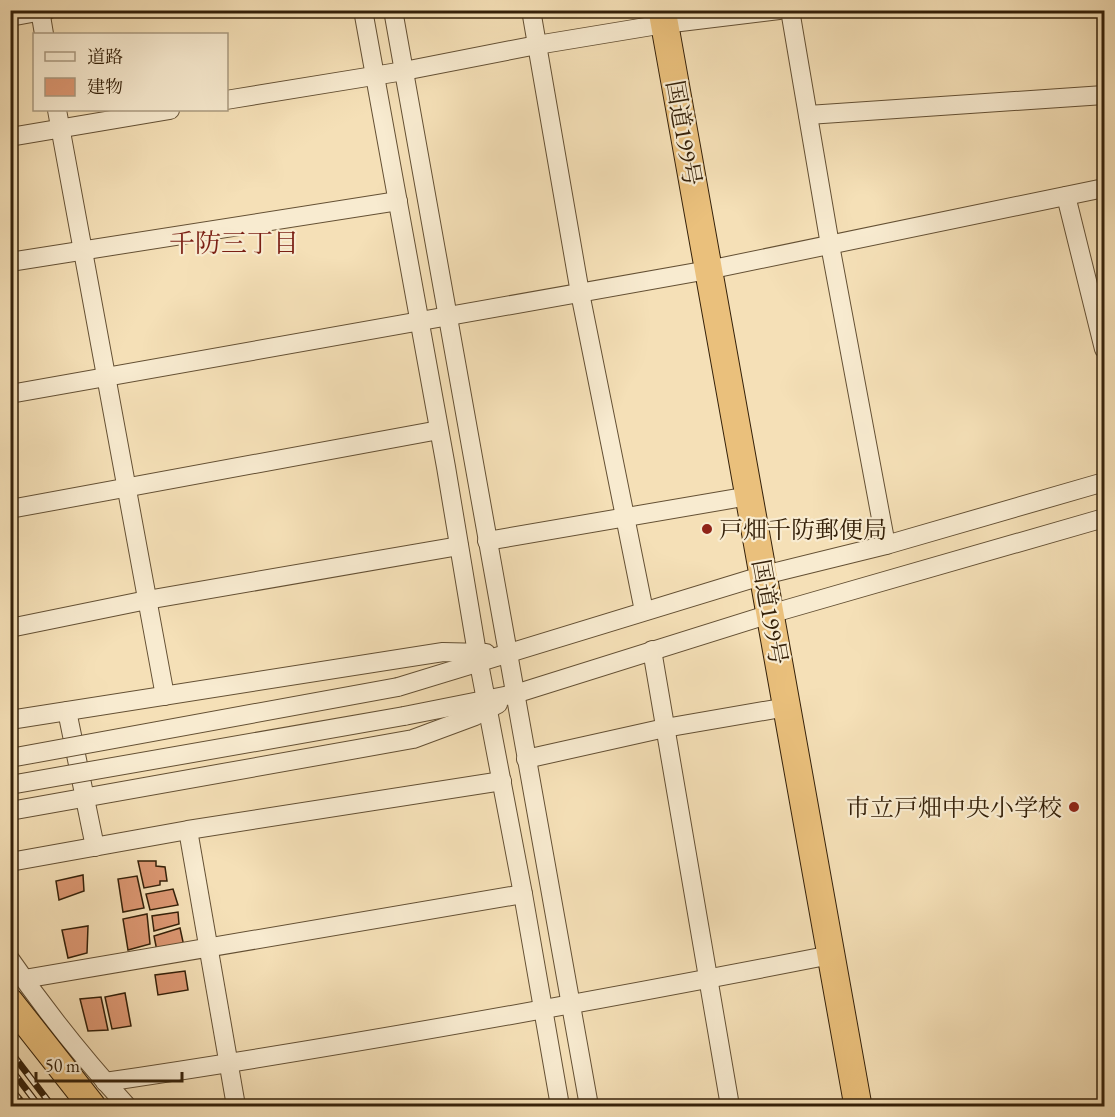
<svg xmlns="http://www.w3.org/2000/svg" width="1115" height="1117" font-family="'EB Garamond','Noto Serif JP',serif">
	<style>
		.building { fill: #dc9772; stroke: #342009; stroke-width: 1.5 }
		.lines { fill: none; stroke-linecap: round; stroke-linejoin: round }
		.minor-casing { stroke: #645034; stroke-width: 20 }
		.highway-casing { stroke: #342009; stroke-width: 29 }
		.minor { stroke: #f8ebd0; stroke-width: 18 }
		.highway { stroke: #eac07c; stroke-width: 27 }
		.rail-casing { stroke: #342009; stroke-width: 7 }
		.rail { stroke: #f8ebd0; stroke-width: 4.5; stroke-dasharray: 14; stroke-linecap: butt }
		.minor-bridge-casing { stroke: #645034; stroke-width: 20; stroke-linecap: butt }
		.minor-bridge { stroke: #f8ebd0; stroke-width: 18 }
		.poi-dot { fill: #8f2418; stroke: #f8ebd0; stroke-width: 2 }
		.labels { text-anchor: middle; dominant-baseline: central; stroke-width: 4.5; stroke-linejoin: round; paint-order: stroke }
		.street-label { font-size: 24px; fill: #342009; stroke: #f8ebd0 }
		.poi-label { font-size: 24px; fill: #342009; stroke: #f8ebd0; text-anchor: start }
		.neighbourhood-label { font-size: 26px; fill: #7a1f14; stroke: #f8ebd0 }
	</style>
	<rect width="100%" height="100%" fill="#f5e0b7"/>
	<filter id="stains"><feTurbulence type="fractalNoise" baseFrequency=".00333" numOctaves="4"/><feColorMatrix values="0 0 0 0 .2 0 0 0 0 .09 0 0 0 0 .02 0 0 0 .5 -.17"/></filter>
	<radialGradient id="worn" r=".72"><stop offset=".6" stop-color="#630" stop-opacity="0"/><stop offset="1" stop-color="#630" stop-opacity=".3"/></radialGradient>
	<!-- building -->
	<g class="building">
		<path d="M138,861H156V866L165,867L167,881H160V885L144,888Z"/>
		<path d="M83,875L84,891L59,900L56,881Z"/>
		<path d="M137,876L144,908L123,912L118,879Z"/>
		<path d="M173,889L178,905L150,910L146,894Z"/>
		<path d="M178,912L179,924L154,931L152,916Z"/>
		<path d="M147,914L150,944L128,950L123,919Z"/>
		<path d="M88,926L87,953L68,958L62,930Z"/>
		<path d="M180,928L185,951H157L154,936Z"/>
		<path d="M185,971L188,990L158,995L155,975Z"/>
		<path d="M125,993L131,1026L112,1029L105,997Z"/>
		<path d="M101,997L108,1030L88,1031L80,999Z"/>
	</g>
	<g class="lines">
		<!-- minor casing -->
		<g class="minor-casing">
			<g id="minor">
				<path d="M40,10L44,34"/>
				<path d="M363,10L446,467L477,653L523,894L560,1106"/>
				<path d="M393,10L589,1106"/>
				<path d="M531,10L580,293L644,611"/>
				<path d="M790,10L830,245L886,545"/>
				<path d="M10,17L48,10"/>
				<path d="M226,100L404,71L537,45L664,24L779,10"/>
				<path d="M57,110L165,696"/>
				<path d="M808,115L1104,95"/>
				<path d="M10,137L170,110"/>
				<path d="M1066,196L1104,349"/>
				<path d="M10,262L398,201"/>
				<path d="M10,394L708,270L1104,188"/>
				<path d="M10,509L439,430"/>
				<path d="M487,541L749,496"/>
				<path d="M10,628L147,600L459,546"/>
				<path d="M652,650L730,1106"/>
				<path d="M398,687L764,575L886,545L1104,482"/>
				<path d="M67,711L95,847"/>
				<path d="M404,716L515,694L770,614L1104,518"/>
				<path d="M10,720L443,652L486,653"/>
				<path d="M526,759L665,728L787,707"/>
				<path d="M10,811L413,739L475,716L498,704"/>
				<path d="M188,830L236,1106"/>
				<path d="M10,862L188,830L502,781"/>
				<path d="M10,959C45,1010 85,1060 127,1106"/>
				<path d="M24,979L523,894"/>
				<path d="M105,1082C348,1046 590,1002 831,955"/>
			</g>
		</g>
		<!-- highway casing -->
		<g class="highway-casing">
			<g id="highway">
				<path d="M662,10L858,1106"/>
				<path d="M10,1002L92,1106"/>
			</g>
		</g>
		<!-- minor -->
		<use href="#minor" class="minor"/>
		<!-- highway -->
		<use href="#highway" class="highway"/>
		<!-- rail casing -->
		<g class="rail-casing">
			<g id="rail">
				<path d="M10,1051L52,1106"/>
				<path d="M10,1068L39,1106"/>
				<path d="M10,1088L25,1106"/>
			</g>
		</g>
		<!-- rail -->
		<use href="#rail" class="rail"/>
		<!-- minor-bridge casing -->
		<g class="minor-bridge-casing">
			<g id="minor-bridge">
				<path d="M10,758L398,687"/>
				<path d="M10,785L404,716"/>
			</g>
		</g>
		<!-- minor-bridge -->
		<use href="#minor-bridge" class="minor-bridge"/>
	</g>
	<!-- markers -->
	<g class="poi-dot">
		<circle cx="707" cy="529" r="6"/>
		<circle cx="1074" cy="807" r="6"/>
	</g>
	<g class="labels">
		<!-- street labels -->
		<g class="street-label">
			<text transform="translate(684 133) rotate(80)">国道199号</text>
			<text transform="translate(770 612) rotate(80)">国道199号</text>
		</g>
		<!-- poi labels -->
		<g class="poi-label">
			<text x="719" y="529">戸畑千防郵便局</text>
			<text x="1062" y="807" text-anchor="end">市立戸畑中央小学校</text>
		</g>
		<!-- neighbourhood labels -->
		<g class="neighbourhood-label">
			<text x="234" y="243">千防三丁目</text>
		</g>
	</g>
	<!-- margin -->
	<rect width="1115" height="1117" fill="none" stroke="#f5e0b7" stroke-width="36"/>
	<rect x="12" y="12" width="1091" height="1093" fill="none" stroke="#342009" stroke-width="3"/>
	<rect x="18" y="18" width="1079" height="1081" fill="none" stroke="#342009" stroke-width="1.5"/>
	<!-- legend -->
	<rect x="33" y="33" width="195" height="78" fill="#f8ebd0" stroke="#aa9a80" stroke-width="1.5"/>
	<rect x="45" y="52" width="30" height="9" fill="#f8ebd0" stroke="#aa9a80" stroke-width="1.5"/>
	<text x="87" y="63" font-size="18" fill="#342009">道路</text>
	<rect x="45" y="78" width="30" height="18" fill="#dc9772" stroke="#aa9a80" stroke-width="1.5"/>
	<text x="87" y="93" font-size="18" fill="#342009">建物</text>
	<!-- scale -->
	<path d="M36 1072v9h146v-9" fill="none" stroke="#342009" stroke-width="3"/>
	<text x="45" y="1072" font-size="18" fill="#342009" stroke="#f8ebd0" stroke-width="4.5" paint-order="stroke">50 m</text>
	<rect width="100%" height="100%" filter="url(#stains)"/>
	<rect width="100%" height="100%" fill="url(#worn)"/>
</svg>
